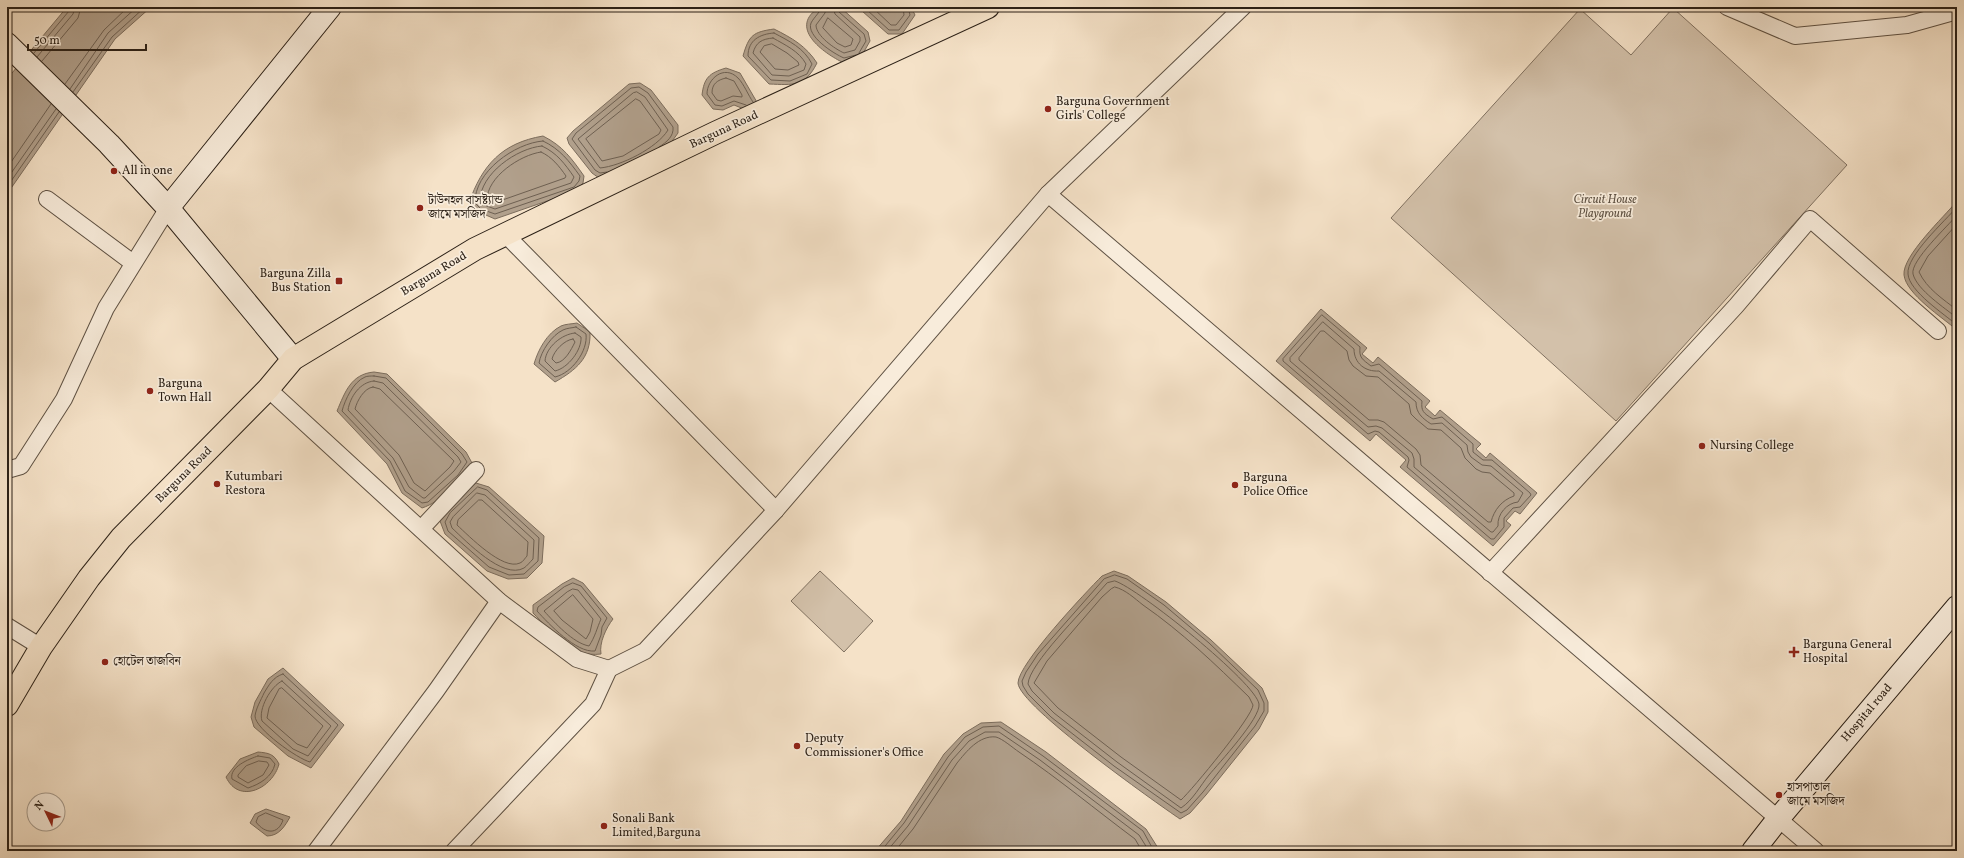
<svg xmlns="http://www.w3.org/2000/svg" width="1964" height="858" font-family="Vollkorn,'Noto Serif Bengali',serif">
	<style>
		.green { fill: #d3c1aa; stroke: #807160 }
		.water { fill: #b1a08c; stroke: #7c6d5d }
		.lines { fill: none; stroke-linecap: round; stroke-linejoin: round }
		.shore { stroke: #6e6052; stroke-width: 1 }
		.street-casing { stroke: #5e5143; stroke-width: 18 }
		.secondary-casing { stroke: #2c2117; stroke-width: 24 }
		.primary-casing { stroke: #2c2117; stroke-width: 24 }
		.street { stroke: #f8ecdb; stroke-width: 16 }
		.secondary { stroke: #f8ecdb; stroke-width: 22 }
		.primary { stroke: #f5e2c8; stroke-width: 22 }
		.poi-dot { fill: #8f2418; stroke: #f8ecdb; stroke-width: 1.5 }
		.labels { text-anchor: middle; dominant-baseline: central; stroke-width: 3.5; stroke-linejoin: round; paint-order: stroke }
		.poi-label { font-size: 12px; fill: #2c2117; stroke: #f8ecdb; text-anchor: start }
		.street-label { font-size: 12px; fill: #2c2117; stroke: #f8ecdb }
		.park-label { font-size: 12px; font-style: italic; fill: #5e5143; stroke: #f8ecdb }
	</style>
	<rect width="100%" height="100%" fill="#f5e2c8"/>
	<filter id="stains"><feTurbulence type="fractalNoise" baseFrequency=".005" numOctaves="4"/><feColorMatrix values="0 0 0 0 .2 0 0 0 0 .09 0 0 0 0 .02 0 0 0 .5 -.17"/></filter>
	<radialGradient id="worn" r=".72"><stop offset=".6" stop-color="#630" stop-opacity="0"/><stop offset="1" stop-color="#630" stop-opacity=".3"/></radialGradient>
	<!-- green -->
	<g class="green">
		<path d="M1673,8L1847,165L1616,421L1391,218L1580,9L1631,55Z"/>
		<path d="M820,571L873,621L844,652L791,601Z"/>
	</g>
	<!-- water -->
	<g class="water">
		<path d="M67,7H151L115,39L7,194V79Z"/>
		<path d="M820,7H840L868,32L870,41L861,57L844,63C823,53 787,27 820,7Z"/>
		<path d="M863,7H911L915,15L902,34H888L862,11Z"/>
		<path d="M774,29C792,38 806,46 817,63C805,87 793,85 769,84L743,56C749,35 753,32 774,29Z"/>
		<path d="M726,68L740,73L758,104L744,109L734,105L723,110L713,109L702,95C704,78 709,73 726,68Z"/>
		<path d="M640,83L651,90L678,125V133L670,144L599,178L592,173L569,144L567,138L573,131L629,84Z"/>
		<path d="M543,136C563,146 572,159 584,176L583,183L576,191L495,219L479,212L469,203C482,165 502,143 543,136Z"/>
		<path d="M1957,201V330C1943,318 1906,294 1904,275C1902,256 1944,217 1957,201Z"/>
		<path d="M1321,309L1367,348L1362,354L1373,363L1378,357L1430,401L1425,407L1435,416L1440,410L1481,444L1476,449L1486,458L1490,453L1537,493L1520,514L1515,511L1506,521L1511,525L1493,546L1400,467L1406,460L1376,434L1370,441L1276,361Z"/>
		<path d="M577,323L590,332C591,358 576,370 555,382L534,364C538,350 547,333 561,326C565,324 572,324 577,323Z"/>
		<path d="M374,372L387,374L466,452L472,463C461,480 441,502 422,508L402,493L387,464L337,411C345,392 351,374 374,372Z"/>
		<path d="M476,483L489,487L544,536L542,563L527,578L508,579L487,571L445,534L440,521L446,511Z"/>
		<path d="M1114,571L1128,576L1166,602L1211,640L1262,688L1268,702V712L1259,729L1206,795L1190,813L1180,819C1155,802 1019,706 1018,683C1018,664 1086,592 1102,576Z"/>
		<path d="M573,578L583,583L613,619C606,628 599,643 601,654C572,658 552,632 533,613V605L562,584Z"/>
		<path d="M283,668L344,725L311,768L288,756L254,727L251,717L255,702L268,679Z"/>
		<path d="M1001,722L1046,752L1146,829L1158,848L1157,851H875L901,821L944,754L963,734L981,723Z"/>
		<path d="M258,752C269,753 274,754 279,764C273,788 239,805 226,777L240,759Z"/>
		<path d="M266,809L290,817C285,826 279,836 267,836L250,823L255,814Z"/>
	</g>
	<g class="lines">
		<!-- shore -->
		<g class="shore">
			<path d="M821,7C820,13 814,17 811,23C806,36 834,54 844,58L856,55"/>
			<path d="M826,7L825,13L816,25C816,36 835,49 844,53L855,50L860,41V37L835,14L833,7"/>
			<path d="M838,7L839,12L864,34L866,41L859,53"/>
			<path d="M866,7L867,10L889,30H899L910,15L908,7"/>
			<path d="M872,7L891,25H896L904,15L903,7"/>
			<path d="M828,18L853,39L851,45L845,47L837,43L823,28Z"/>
			<path d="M774,33C789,41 804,48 812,64L807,74L790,81L771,80L748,56C748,40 760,34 774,33Z"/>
			<path d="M773,38C785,45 799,51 806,64L804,70L789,76L772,75L753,53C756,42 762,39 773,38Z"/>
			<path d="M772,44L787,53L798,62L799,65L788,70L775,69L760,52L764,46Z"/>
			<path d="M34,53L69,11L70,7"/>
			<path d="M37,57L73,14L75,7"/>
			<path d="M42,61L78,18L81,7"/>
			<path d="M726,78L734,81L742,95V97L733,96L721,101L717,100L712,93C712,84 717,80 726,78Z"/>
			<path d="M65,84L104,30L128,7"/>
			<path d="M70,89L108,33L137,7"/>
			<path d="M73,92L112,37L145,7"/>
			<path d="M637,92L645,97L668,130C657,148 621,166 600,168L578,139L633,93Z"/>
			<path d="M636,99L640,101L661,130L659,134L623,156L602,161L586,139Z"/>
			<path d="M746,105L734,101L722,106L715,105L707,94C707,79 724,64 738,78C744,84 748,95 753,102"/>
			<path d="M543,141C560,149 569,161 580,176L579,181L574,187L495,214L481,209L475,203C474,172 515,143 543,141Z"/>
			<path d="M542,146C557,153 565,164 574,177L571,183L495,209L484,205L480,201C480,174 517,148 542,146Z"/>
			<path d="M541,152C552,157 559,166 566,176L565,178L494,203L487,200C487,177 520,155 541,152Z"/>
			<path d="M7,168L51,104"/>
			<path d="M607,172L600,173L595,170L572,139L576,133L631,88L639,87L648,93L673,127C674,136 667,142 659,147"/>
			<path d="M7,179L56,109"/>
			<path d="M7,187L59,112"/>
			<path d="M1957,207C1945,221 1906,256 1908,274C1909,291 1944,314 1957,325"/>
			<path d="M1957,215C1948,226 1910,261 1913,274C1917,290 1945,308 1957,318"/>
			<path d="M1957,224L1928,256L1919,272C1927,289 1943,299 1957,310"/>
			<path d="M1322,315L1360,347C1359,358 1362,359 1371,366L1379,364L1422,401C1421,411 1423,413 1433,419L1442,417L1473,444V452L1483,460H1492L1530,493L1531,495L1520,507L1513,508L1504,518V527L1494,539H1491L1407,467L1409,460L1408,457L1379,432L1375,431L1368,434L1283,361V359Z"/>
			<path d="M1323,322L1354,349C1354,363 1365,372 1379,371L1416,402C1416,413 1422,418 1431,424L1442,423L1467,445L1468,452L1471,457L1482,465L1491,466L1523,493L1518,502C1507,503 1497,514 1498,526L1493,532H1491L1414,467V459L1412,453L1382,428L1376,426L1368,427L1290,361V358Z"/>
			<path d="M576,327L586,334C588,351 572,373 555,377L539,363C541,351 552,335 563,330C567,328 572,328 576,327Z"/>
			<path d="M1321,331H1324L1347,351L1349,360L1353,366L1366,376L1378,377L1409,404L1411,414L1416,419L1428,429L1441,430L1461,448L1465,458L1476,469L1482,472L1490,473L1514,493V496C1502,500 1494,510 1491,522H1488L1421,465L1420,455L1416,449L1384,422L1378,420H1369L1299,360V358Z"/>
			<path d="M575,333L581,337C582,350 568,368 555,371L545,361C546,347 562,334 575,333Z"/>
			<path d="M573,339L575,342C571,350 565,362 556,363L552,359C554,351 564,340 573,339Z"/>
			<path d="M374,376L386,378L462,454L467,462L458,475L428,502L422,503L405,491L390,461L342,411C345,400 353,382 365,377C367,376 371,376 374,376Z"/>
			<path d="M374,381L383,383L458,457L461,462L454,471L425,498H423L409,487L393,458L348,410C350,397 360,382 374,381Z"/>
			<path d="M373,387L380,389L454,461L450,467L425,491L414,483L399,455L355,409C357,401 364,388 373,387Z"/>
			<path d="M478,487L487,490L539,538L538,561L524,574L509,575L489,567L448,531L445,522L450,513Z"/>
			<path d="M477,493L485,495L534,540L533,559C530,562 527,566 524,568C503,580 466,541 452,528L450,522L453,517Z"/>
			<path d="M479,500H482L528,542L527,556C525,558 523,562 520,563C503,571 469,536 457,525L458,520Z"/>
			<path d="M1115,575L1127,579L1164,605L1209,643L1258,690L1264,703V711L1255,726L1203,792L1187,810L1181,813L1114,766L1051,717L1028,694L1023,686L1022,681L1026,672L1038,654L1104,579Z"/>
			<path d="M1115,581C1138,588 1256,683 1259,704C1261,718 1218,764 1209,775C1200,786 1193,800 1181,808L1117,762L1054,713L1032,691L1028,684C1029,664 1083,611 1098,593L1107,583Z"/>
			<path d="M573,583L581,586L607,618L602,627L601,635L595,651C576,653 549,624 537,611L538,607L564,587Z"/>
			<path d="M1115,587C1126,590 1134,598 1143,605C1182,632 1215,664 1249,697L1253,705C1253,716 1192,790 1181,800L1121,757L1058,708L1034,683L1047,661L1102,597L1111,589Z"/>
			<path d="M573,589L578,590L601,619C597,628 595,637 589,646C573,643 555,623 544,611L567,592Z"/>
			<path d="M573,595L593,619L590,632L586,639L562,620L554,611Z"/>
			<path d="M283,674L338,725L310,762C298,759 255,729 255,716C256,708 261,700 264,693C269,685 273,677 283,674Z"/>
			<path d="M282,681L331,726L308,756L293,749L262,721C258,709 271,686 282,681Z"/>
			<path d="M282,688L323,726L307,748L297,744L267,718L269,708L279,689Z"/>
			<path d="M258,756L270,758L275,764C272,777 260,784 248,788L232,779C229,767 249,759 258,756Z"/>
			<path d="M259,761L267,762L269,765L263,775L248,783L238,777V775L246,766Z"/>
			<path d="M266,813L283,820C278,835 265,834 256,822L258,817Z"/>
			<path d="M881,851L904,823L948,757L965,737L983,727L999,726L1043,756L1143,831L1154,851"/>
			<path d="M887,851L908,826L952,760L969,741L985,732H999L1040,760L1139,835L1149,851"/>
			<path d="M895,851L913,829L957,763C966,752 979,735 996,737C1003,739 1013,748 1019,752C1059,779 1096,810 1135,839L1142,851"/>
		</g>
		<!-- street casing -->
		<g class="street-casing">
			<g id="street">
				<path d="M1727,7L1795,36L1907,25L1957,11"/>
				<path d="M1048,194L1816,851"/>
				<path d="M47,199L133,263"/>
				<path d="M506,235L776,510"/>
				<path d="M268,389L499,601L577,659L609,669L645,651L776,510L1048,194L1243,7"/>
				<path d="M7,470L21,466L64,399L106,308L168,208"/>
				<path d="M421,529L476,470"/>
				<path d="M1490,573L1736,306L1810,219L1938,331"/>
				<path d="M7,626L41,647"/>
				<path d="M316,851L436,691L499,601"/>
				<path d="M454,851L593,704L609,669"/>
			</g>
		</g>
		<!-- secondary casing -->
		<g class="secondary-casing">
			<g id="secondary">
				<path d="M7,44L109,144L168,208L293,359"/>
				<path d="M168,208L330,7"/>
				<path d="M1753,851L1778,819L1957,607"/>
			</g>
		</g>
		<!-- primary casing -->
		<g class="primary-casing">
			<path id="primary" d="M7,705L41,647L89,578L121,538L268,389L293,359L475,249L715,133L988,7"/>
		</g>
		<!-- street -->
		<use href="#street" class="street"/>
		<!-- secondary -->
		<use href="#secondary" class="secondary"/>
		<!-- primary -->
		<use href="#primary" class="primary"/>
	</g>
	<!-- markers -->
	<g class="poi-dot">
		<circle cx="1048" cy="109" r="4"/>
		<circle cx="114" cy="171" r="4"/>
		<circle cx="420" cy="208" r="4"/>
		<rect x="335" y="277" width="8" height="8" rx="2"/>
		<circle cx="150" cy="391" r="4"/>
		<circle cx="1702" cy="446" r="4"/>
		<circle cx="217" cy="484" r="4"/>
		<circle cx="1235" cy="485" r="4"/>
		<path d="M1792 646h4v4h4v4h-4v4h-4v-4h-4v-4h4z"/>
		<circle cx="105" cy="662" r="4"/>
		<circle cx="797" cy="746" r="4"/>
		<circle cx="1779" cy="795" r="4"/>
		<circle cx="604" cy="826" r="4"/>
	</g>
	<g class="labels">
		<!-- poi labels -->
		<g class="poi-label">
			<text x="1056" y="102">Barguna Government<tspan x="1056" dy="14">Girls' College</tspan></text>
			<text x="122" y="171">All in one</text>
			<text x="428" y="201">টাউনহল বাসষ্ট্যান্ড<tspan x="428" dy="14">জামে মসজিদ</tspan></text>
			<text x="331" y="274" text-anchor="end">Barguna Zilla<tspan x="331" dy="14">Bus Station</tspan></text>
			<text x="158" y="384">Barguna<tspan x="158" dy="14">Town Hall</tspan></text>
			<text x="1710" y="446">Nursing College</text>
			<text x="225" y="477">Kutumbari<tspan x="225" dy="14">Restora</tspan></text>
			<text x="1243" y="478">Barguna<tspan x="1243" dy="14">Police Office</tspan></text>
			<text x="1803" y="645">Barguna General<tspan x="1803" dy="14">Hospital</tspan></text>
			<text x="113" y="662">হোটেল তাজবিন</text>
			<text x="805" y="739">Deputy<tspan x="805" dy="14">Commissioner's Office</tspan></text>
			<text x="1787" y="788">হাসপাতাল<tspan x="1787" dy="14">জামে মসজিদ</tspan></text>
			<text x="612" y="819">Sonali Bank<tspan x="612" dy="14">Limited,Barguna</tspan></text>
		</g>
		<!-- street labels -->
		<g class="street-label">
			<text transform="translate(724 130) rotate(-25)">Barguna Road</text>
			<text transform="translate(434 274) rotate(-31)">Barguna Road</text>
			<text transform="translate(184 475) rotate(-45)">Barguna Road</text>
			<text transform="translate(1867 713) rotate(-50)">Hospital road</text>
		</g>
		<!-- park labels -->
		<g class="park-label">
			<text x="1605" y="200">Circuit House<tspan x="1605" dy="14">Playground</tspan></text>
		</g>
	</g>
	<!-- margin -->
	<rect width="1964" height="858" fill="none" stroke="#f5e2c8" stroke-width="24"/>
	<rect x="8" y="8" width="1948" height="842" fill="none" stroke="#2c2117" stroke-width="2"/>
	<rect x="12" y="12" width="1940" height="834" fill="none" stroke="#2c2117"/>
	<!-- north arrow -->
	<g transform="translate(46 812) rotate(313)"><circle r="19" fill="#f8ecdb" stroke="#a69b8d"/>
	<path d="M0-3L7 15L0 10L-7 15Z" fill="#8f2418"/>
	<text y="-6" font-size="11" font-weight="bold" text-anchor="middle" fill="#2c2117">N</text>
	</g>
	<!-- scale -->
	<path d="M28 44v6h118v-6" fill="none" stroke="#2c2117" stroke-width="2"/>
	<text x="34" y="44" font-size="12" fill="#2c2117" stroke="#f8ecdb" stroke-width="3" paint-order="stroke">50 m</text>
	<rect width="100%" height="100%" filter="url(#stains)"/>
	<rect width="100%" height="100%" fill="url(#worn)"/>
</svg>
